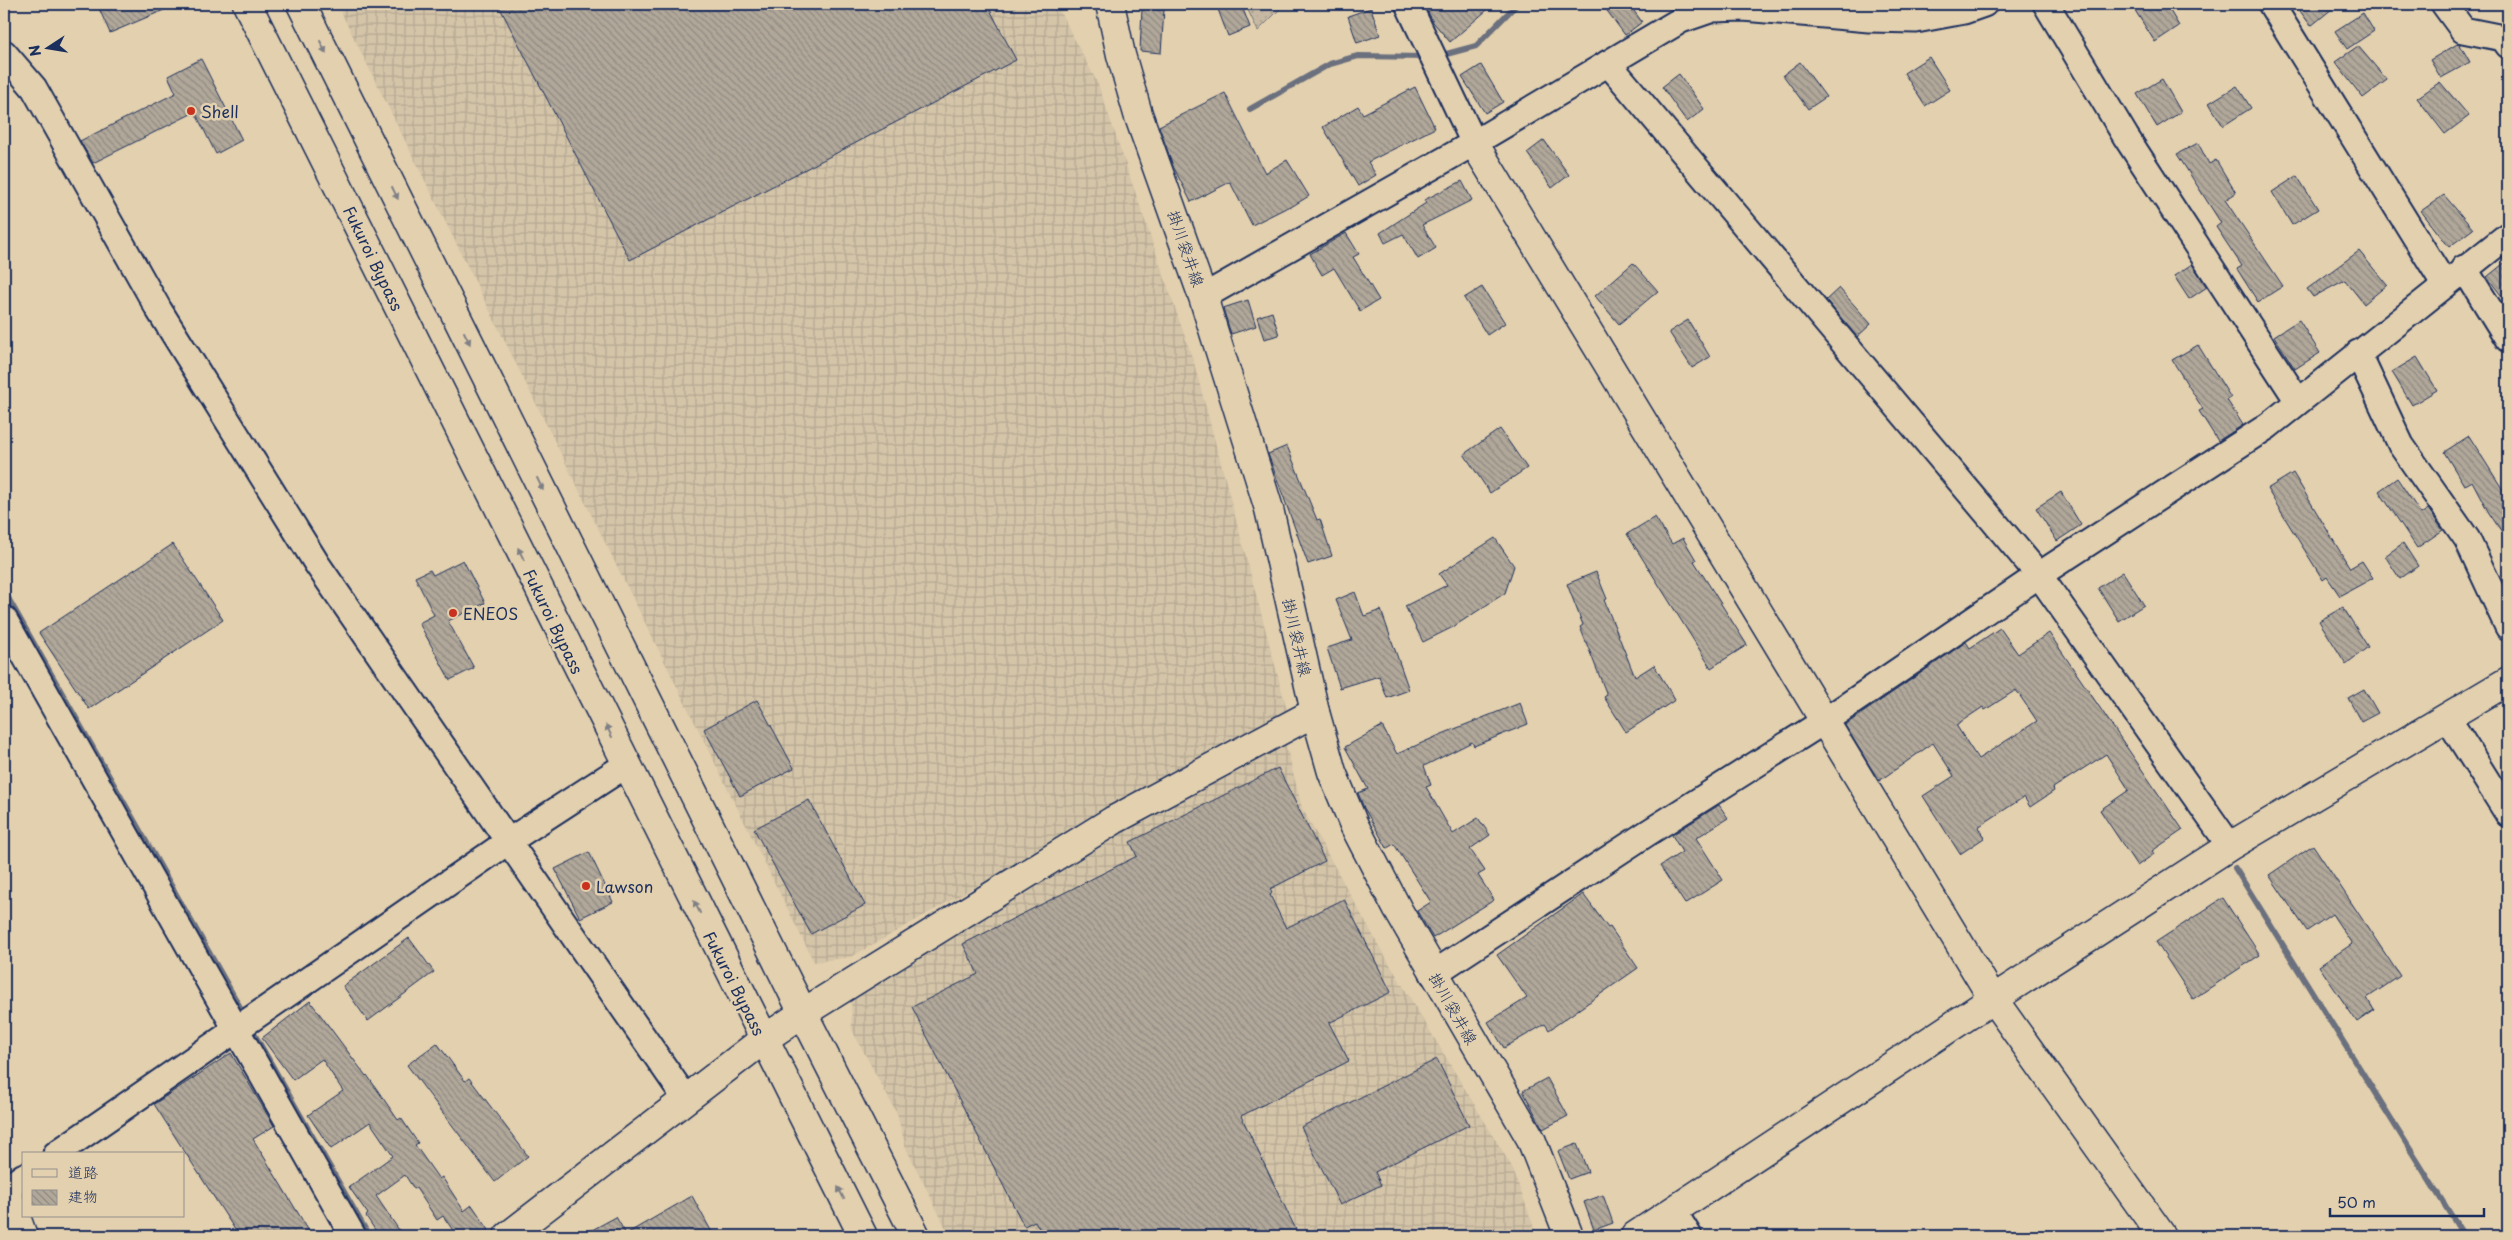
<svg xmlns="http://www.w3.org/2000/svg" width="2512" height="1240" font-family="'Playpen Sans','Klee One',sans-serif">
	<style>
		.industrial { fill: url(#industrial-grid) }
		.grass { fill: url(#grass-dots); stroke: #707480 }
		.lines { fill: none; stroke-linecap: round; stroke-linejoin: round }
		.stream { stroke: #6a6f7e; stroke-width: 6 }
		.building { fill: url(#building-back-hatch); stroke: #1b2f5e; fill-rule: evenodd }
		.minor-casing { stroke: #1b2f5e; stroke-width: 29 }
		.tertiary-casing { stroke: #1b2f5e; stroke-width: 31 }
		.secondary-casing { stroke: #1b2f5e; stroke-width: 31 }
		.trunk-casing { stroke: #1b2f5e; stroke-width: 31 }
		.minor { stroke: #e3d0ae; stroke-width: 25 }
		.tertiary { stroke: #e3d0ae; stroke-width: 28 }
		.secondary { stroke: #e3d0ae; stroke-width: 28 }
		.trunk { stroke: #e3d0ae; stroke-width: 28 }
		.oneway { fill: #7f8086 }
		.poi-dot { fill: #c8321e; stroke: #e3d0ae; stroke-width: 2 }
		.labels { text-anchor: middle; dominant-baseline: central; stroke-width: 5; stroke-linejoin: round; paint-order: stroke }
		.poi-label { font-size: 16px; fill: #1b2f5e; stroke: #e3d0ae; text-anchor: start }
		.street-label { font-size: 16px; fill: #1b2f5e; stroke: #e3d0ae }
	</style>
	<defs>
		<pattern id="industrial-grid" width="8" height="8" patternUnits="userSpaceOnUse" patternTransform="scale(1.25)"><rect width="8" height="8" fill="#d4c4a8"/><path d="M0 4h8M4 0v8" fill="none" stroke="#b5a993"/></pattern>
		<pattern id="grass-dots" width="8" height="8" patternUnits="userSpaceOnUse" patternTransform="scale(1.25)"><rect width="8" height="8" fill="#c6b8a2"/><path d="M2 2h.1M6 6h.1" fill="none" stroke="#a09687" stroke-width="1.8" stroke-linecap="round"/></pattern>
		<pattern id="building-back-hatch" width="6" height="6" patternUnits="userSpaceOnUse" patternTransform="scale(1.25)"><rect width="6" height="6" fill="#b1a89a"/><path d="M-1 5l2 2M0 0l6 6M5-1l2 2" fill="none" stroke="#8f8981"/></pattern>
	</defs>
	<rect width="100%" height="100%" fill="#e3d0ae"/>
	<filter id="ink" filterUnits="userSpaceOnUse"><feTurbulence type="fractalNoise" baseFrequency=".02" numOctaves="2"/><feDisplacementMap in="SourceGraphic" scale="10" xChannelSelector="R" yChannelSelector="G"/><feConvolveMatrix kernelMatrix="1 2 1 2 8 2 1 2 1" color-interpolation-filters="sRGB"/></filter>
	<g filter="url(#ink)">
		<!-- industrial -->
		<g class="industrial">
			<path d="M337,4H1056L1098,84L1194,363L1287,710L851,957L814,962Z"/>
			<path d="M1286,745L1302,808L1380,948L1512,1167L1537,1236H950L906,1148L897,1114L852,1030L851,999L1115,835Z"/>
		</g>
		<!-- grass -->
		<path class="grass" d="M1245,4H1285L1258,31Z"/>
		<g class="lines">
			<!-- stream -->
			<g class="stream">
				<path d="M1439,56L1476,46L1517,4"/>
				<path d="M1250,109L1330,64L1358,56L1426,57"/>
				<path d="M4,591L245,1016"/>
				<path d="M2235,868L2464,1236"/>
				<path d="M249,1025L369,1236"/>
			</g>
		</g>
		<!-- building -->
		<g class="building">
			<path d="M97,4H178L110,33Z"/>
			<path d="M498,4H987L1016,60L630,260Z"/>
			<path d="M1216,4H1241L1250,27L1228,36Z"/>
			<path d="M1437,4H1494L1450,42L1433,22L1428,12Z"/>
			<path d="M1602,4H1629L1642,22L1625,35Z"/>
			<path d="M2131,4H2166L2179,26L2155,42Z"/>
			<path d="M2295,4H2338L2311,26Z"/>
			<path d="M1371,8L1380,35L1357,43L1348,16Z"/>
			<path d="M1142,9L1164,10L1161,53L1140,51Z"/>
			<path d="M2363,13L2374,31L2347,49L2335,31Z"/>
			<path d="M2459,43L2470,62L2441,78L2430,60Z"/>
			<path d="M2358,46L2387,80L2363,98L2335,62Z"/>
			<path d="M1929,57L1950,90L1925,106L1904,73Z"/>
			<path d="M201,59L242,140L216,154L195,112L93,163L80,141L176,93L168,76Z"/>
			<path d="M1800,62L1826,97L1808,109L1783,75Z"/>
			<path d="M1481,65L1503,102L1485,113L1462,77Z"/>
			<path d="M1679,74L1704,109L1687,122L1662,87Z"/>
			<path d="M2162,79L2181,112L2157,127L2137,94Z"/>
			<path d="M2440,82L2469,116L2445,134L2417,98Z"/>
			<path d="M2237,86L2251,108L2223,126L2209,103Z"/>
			<path d="M1415,87L1435,128L1368,162L1376,175L1358,186L1323,127L1358,106L1363,114Z"/>
			<path d="M1225,93L1265,173L1287,160L1309,196L1291,207L1290,206L1252,225L1230,182L1191,202L1173,166L1159,126Z"/>
			<path d="M1544,140L1569,175L1552,188L1527,153Z"/>
			<path d="M2198,143L2209,164L2216,160L2236,193L2225,200L2283,286L2258,302L2237,269L2242,266L2216,227L2221,223L2177,154Z"/>
			<path d="M2297,176L2318,209L2292,225L2272,192Z"/>
			<path d="M1462,181L1472,200L1422,225L1436,248L1418,259L1403,234L1385,243L1380,233L1426,203L1424,200Z"/>
			<path d="M2444,195L2473,229L2449,247L2421,211Z"/>
			<path d="M1346,233L1359,254L1353,257L1379,300L1360,311L1334,268L1322,275L1310,254Z"/>
			<path d="M2359,251L2387,285L2364,304L2345,280L2313,297L2307,289Z"/>
			<path d="M2508,260V304L2487,277Z"/>
			<path d="M1633,263L1658,291L1619,324L1595,296Z"/>
			<path d="M2192,264L2207,287L2189,299L2174,276Z"/>
			<path d="M1482,287L1505,323L1487,335L1464,298Z"/>
			<path d="M1839,288L1871,324L1857,337L1826,300Z"/>
			<path d="M1248,300L1256,326L1231,334L1223,308Z"/>
			<path d="M1272,312L1279,335L1264,339L1257,317Z"/>
			<path d="M1688,320L1710,357L1692,368L1669,332Z"/>
			<path d="M2299,320L2320,353L2295,369L2274,336Z"/>
			<path d="M2198,345L2231,398L2227,400L2243,425L2218,441L2199,411L2203,409L2172,360Z"/>
			<path d="M2417,357L2437,390L2412,405L2392,372Z"/>
			<path d="M1500,429L1527,468L1490,493L1464,454Z"/>
			<path d="M2469,436L2503,490L2508,487V541L2489,513L2472,481L2464,485L2444,452Z"/>
			<path d="M1287,446L1317,520L1320,519L1332,556L1308,564L1268,454Z"/>
			<path d="M2293,473L2350,568L2362,561L2373,578L2340,596L2327,577L2323,580L2267,489Z"/>
			<path d="M2397,478L2421,514L2428,509L2443,530L2417,548L2379,491Z"/>
			<path d="M2061,492L2081,525L2057,541L2036,508Z"/>
			<path d="M1655,517L1672,544L1683,538L1696,560L1694,561L1747,645L1711,668L1627,534Z"/>
			<path d="M1495,538L1514,566L1505,593L1453,627L1423,642L1405,606L1447,585L1439,574Z"/>
			<path d="M2403,543L2418,566L2400,579L2385,556Z"/>
			<path d="M173,544L223,620L89,709L39,633Z"/>
			<path d="M463,560L485,603L448,621L474,668L450,680L419,623L434,615L415,577L430,570L433,575Z"/>
			<path d="M1596,572L1607,599L1604,600L1635,677L1654,665L1675,700L1626,732L1604,697L1607,695L1580,627L1583,625L1567,584Z"/>
			<path d="M2123,572L2144,605L2119,621L2098,588Z"/>
			<path d="M1355,592L1364,616L1381,610L1409,690L1387,698L1379,676L1340,688L1327,648L1352,640L1336,600Z"/>
			<path d="M2343,607L2368,647L2346,664L2319,621Z"/>
			<path d="M2000,628L2018,654L2049,633L2183,830L2152,851L2154,854L2137,866L2100,810L2129,790L2106,754L2053,788L2054,791L2030,807L2024,797L1978,827L1984,838L1960,854L1923,796L1954,776L1933,743L1879,781L1845,725L1966,642L1970,648ZM2016,690L2037,721L1978,759L1956,725L1983,707L1985,710Z"/>
			<path d="M2364,689L2378,713L2361,722L2348,698Z"/>
			<path d="M757,700L794,768L740,796L704,729Z"/>
			<path d="M1520,703L1528,724L1474,746L1472,742L1424,766L1431,785L1426,787L1453,834L1478,818L1490,835L1470,849L1485,871L1478,875L1494,900L1433,938L1417,911L1431,902L1394,844L1387,848L1364,808L1358,793L1368,789L1345,747L1382,726L1397,754L1442,734Z"/>
			<path d="M1278,768L1325,861L1270,889L1272,893L1270,895L1286,928L1344,899L1391,992L1329,1023L1349,1061L1241,1116L1299,1236H1043L1035,1221L1024,1226L912,1007L978,974L963,944L1137,856L1130,842Z"/>
			<path d="M809,800L865,905L811,934L754,829Z"/>
			<path d="M1719,805L1728,818L1696,838L1723,880L1685,904L1660,866L1682,852L1672,835Z"/>
			<path d="M2313,845L2400,976L2367,998L2374,1010L2357,1022L2319,966L2352,944L2332,914L2307,931L2269,875Z"/>
			<path d="M589,852L613,902L580,918L555,869Z"/>
			<path d="M1583,894L1608,928L1610,927L1638,968L1549,1030L1545,1024L1504,1048L1488,1022L1527,998L1497,955Z"/>
			<path d="M2223,898L2260,955L2193,999L2156,942Z"/>
			<path d="M409,938L434,972L368,1021L343,986Z"/>
			<path d="M310,1001L366,1076L367,1075L398,1120L401,1118L418,1143L415,1145L439,1179L442,1177L464,1211L472,1205L489,1230L481,1236H457L443,1216L437,1220L416,1188L414,1189L405,1175L376,1196L403,1236H379L366,1216L368,1214L349,1187L393,1156L370,1122L331,1149L308,1115L343,1091L322,1059L293,1080L262,1038Z"/>
			<path d="M437,1043L465,1081L469,1078L528,1156L495,1182L407,1065Z"/>
			<path d="M231,1053L274,1126L253,1139L312,1236H239L154,1104Z"/>
			<path d="M1437,1059L1469,1125L1375,1172L1381,1185L1340,1205L1301,1127Z"/>
			<path d="M1547,1078L1568,1116L1543,1129L1523,1091Z"/>
			<path d="M1577,1144L1588,1172L1569,1179L1558,1151Z"/>
			<path d="M1603,1195L1613,1223L1594,1230L1584,1202Z"/>
			<path d="M692,1196L714,1236H581L616,1217L626,1234Z"/>
		</g>
		<g class="lines">
			<!-- minor casing -->
			<g class="minor-casing">
				<g id="minor">
					<path d="M1408,4L1474,143"/>
					<path d="M2046,4L2126,137L2298,401"/>
					<path d="M2271,4L2445,285"/>
					<path d="M2444,4L2463,30L2503,38L2508,45"/>
					<path d="M4,53L34,88L159,310L317,564L686,1099"/>
					<path d="M1608,63L2039,575L2230,846"/>
					<path d="M2464,268L2508,339"/>
					<path d="M1203,297L1474,143L1681,20L1713,9L1743,8L1869,19L1916,20L1964,11L1984,4"/>
					<path d="M2358,353L2401,445L2467,539L2508,627"/>
					<path d="M4,619L353,1236"/>
					<path d="M2447,717L2508,814"/>
					<path d="M1433,974L1646,834L1823,722L2039,575L2268,426L2508,235"/>
					<path d="M56,1154L509,841L626,765"/>
					<path d="M4,1190L24,1176"/>
					<path d="M1674,1212L1689,1236"/>
				</g>
			</g>
			<!-- tertiary casing -->
			<g class="tertiary-casing">
				<g id="tertiary">
					<path d="M1474,143L1993,999L2162,1236"/>
					<path d="M4,1184L23,1236"/>
					<path d="M508,1236L763,1040L803,1013L1114,820L1315,712"/>
					<path d="M1635,1236L1993,999L2230,846L2508,681"/>
				</g>
			</g>
			<!-- secondary casing -->
			<g class="secondary-casing">
				<path id="secondary" d="M1110,4L1121,55L1138,114L1203,297L1269,509L1315,712L1332,772L1354,825L1398,910L1531,1139L1569,1236"/>
			</g>
			<!-- trunk casing -->
			<g class="trunk-casing">
				<g id="trunk">
					<path d="M247,4L863,1236"/>
					<path d="M301,4L803,1013L916,1236"/>
				</g>
			</g>
			<!-- minor -->
			<use href="#minor" class="minor"/>
			<!-- tertiary -->
			<use href="#tertiary" class="tertiary"/>
			<!-- secondary -->
			<use href="#secondary" class="secondary"/>
			<!-- trunk -->
			<use href="#trunk" class="trunk"/>
		</g>
		<!-- one-way arrows -->
		<defs><path id="oneway-solid" d="M-6-.8H1V-3.2L6.5 0L1 3.2V.8H-6Z" transform="scale(1.25)"/></defs>
		<g class="oneway">
			<use href="#oneway-solid" transform="translate(323 47) rotate(64)"/>
			<use href="#oneway-solid" transform="translate(395 193) rotate(64)"/>
			<use href="#oneway-solid" transform="translate(467 338) rotate(64)"/>
			<use href="#oneway-solid" transform="translate(540 484) rotate(64)"/>
			<use href="#oneway-solid" transform="translate(521 554) rotate(-116)"/>
			<use href="#oneway-solid" transform="translate(609 731) rotate(-116)"/>
			<use href="#oneway-solid" transform="translate(697 907) rotate(-117)"/>
			<use href="#oneway-solid" transform="translate(841 1193) rotate(-117)"/>
		</g>
	</g>
	<!-- markers -->
	<g class="poi-dot">
		<circle cx="191" cy="111" r="5"/>
		<circle cx="453" cy="613" r="5"/>
		<circle cx="586" cy="886" r="5"/>
	</g>
	<g class="labels">
		<!-- poi labels -->
		<g class="poi-label">
			<text x="201" y="111">Shell</text>
			<text x="463" y="613">ENEOS</text>
			<text x="596" y="886">Lawson</text>
		</g>
		<!-- street labels -->
		<g class="street-label">
			<text transform="translate(1187 248) rotate(71)">掛川袋井線</text>
			<text transform="translate(374 258) rotate(64)">Fukuroi Bypass</text>
			<text transform="translate(554 621) rotate(64)">Fukuroi Bypass</text>
			<text transform="translate(1298 637) rotate(77)">掛川袋井線</text>
			<text transform="translate(735 983) rotate(63)">Fukuroi Bypass</text>
			<text transform="translate(1454 1008) rotate(60)">掛川袋井線</text>
		</g>
	</g>
	<!-- margin -->
	<rect width="2512" height="1240" fill="none" stroke="#e3d0ae" stroke-width="20"/>
	<rect x="10" y="10" width="2492" height="1220" fill="none" stroke="#1b2f5e" stroke-width="2" filter="url(#ink)"/>
	<!-- legend -->
	<rect x="22" y="1152" width="162" height="65" fill="#e3d0ae" stroke="#93908e"/>
	<rect x="32" y="1169" width="25" height="8" fill="#e3d0ae" stroke="#93908e"/>
	<text x="68" y="1178" font-size="15" fill="#1b2f5e">道路</text>
	<rect x="32" y="1190" width="25" height="15" fill="url(#building-back-hatch)" stroke="#93908e"/>
	<text x="68" y="1202" font-size="15" fill="#1b2f5e">建物</text>
	<!-- north arrow -->
	<g transform="translate(48 48) rotate(258)" stroke="#e3d0ae" stroke-width="4" paint-order="stroke">
	<path d="M0-4L9 19L0 12L-9 19Z" fill="#1b2f5e"/>
	<text y="-8" font-size="14" font-weight="bold" text-anchor="middle" fill="#1b2f5e">N</text>
	</g>
	<!-- scale -->
	<path d="M2330 1208v8h154v-8" fill="none" stroke="#1b2f5e" stroke-width="2.5"/>
	<text x="2337" y="1208" font-size="15" fill="#1b2f5e" stroke="#e3d0ae" stroke-width="4" paint-order="stroke">50 m</text>
</svg>
